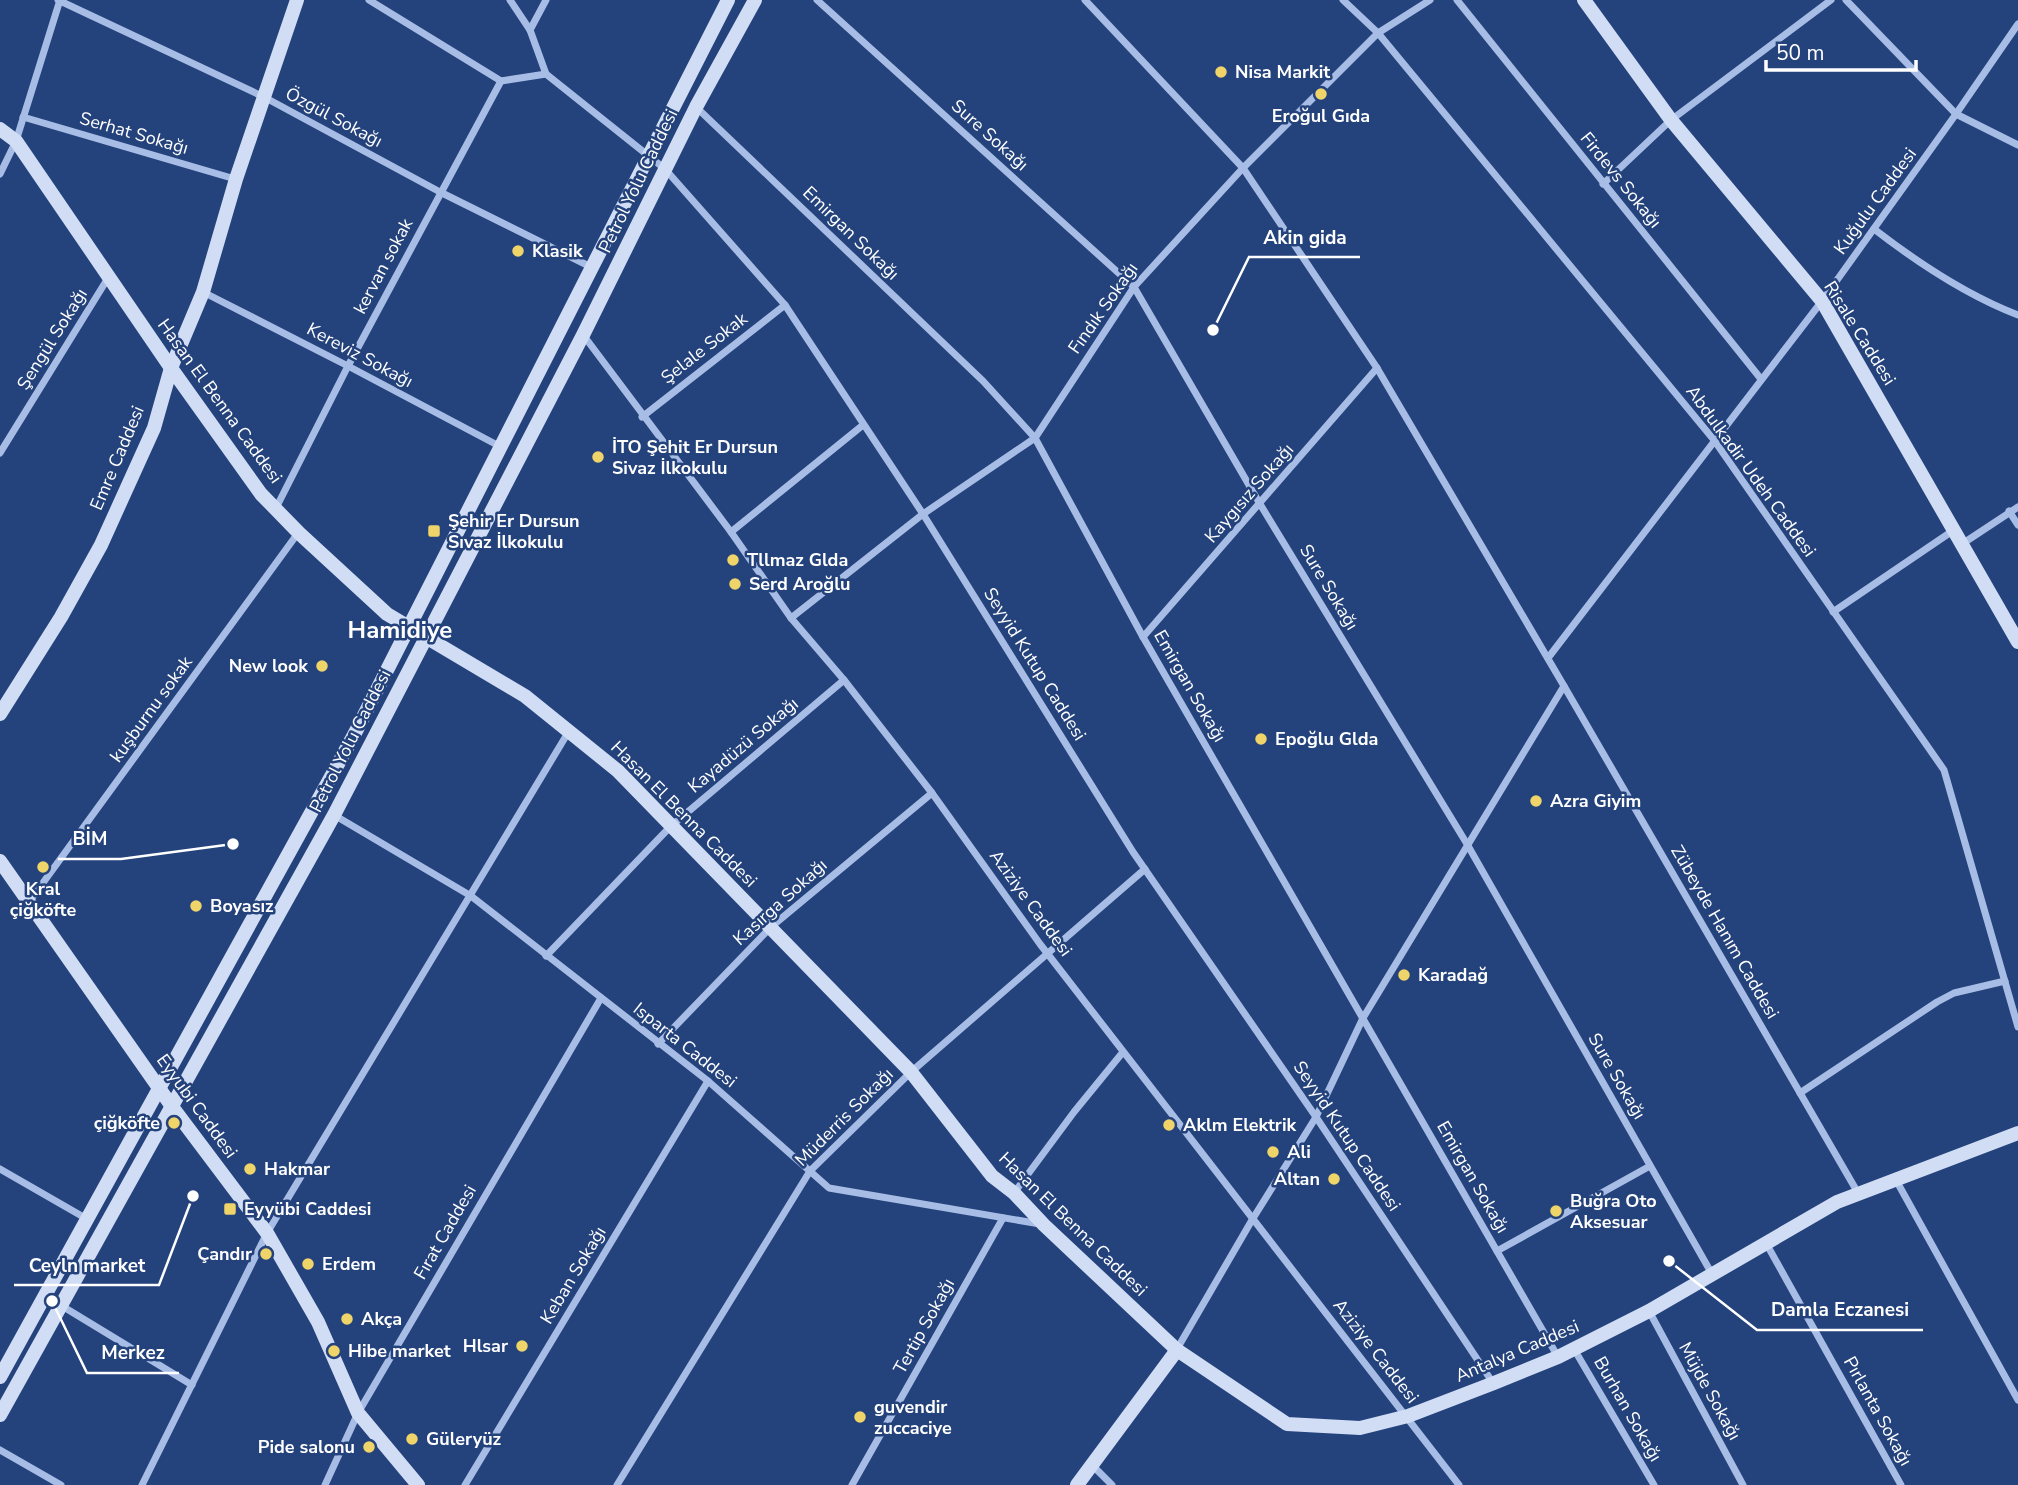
<svg xmlns="http://www.w3.org/2000/svg" width="2018" height="1485" font-family="'Nunito Sans',sans-serif">
	<style>
		.lines { fill: none; stroke-linecap: round; stroke-linejoin: round }
		.street { stroke: #a7bde5; stroke-width: 7 }
		.secondary { stroke: #d0ddf4; stroke-width: 14 }
		.poi-dot { fill: #efd46a; stroke: #24427b; stroke-width: 2.5 }
		.labels { text-anchor: middle; dominant-baseline: central; stroke-width: 5; stroke-linejoin: round; paint-order: stroke }
		.poi-label { font-size: 18px; font-weight: bold; fill: #fff; stroke: #24427b; text-anchor: start }
		.street-label { font-size: 18px; fill: #fff; stroke: #24427b }
		.district-label { font-size: 24px; font-weight: bold; fill: #fff; stroke: #24427b }
		.leader { fill: none; stroke: #fff; stroke-width: 2.5 }
		.callout-dot { fill: #fff; stroke: #24427b; stroke-width: 2.5 }
		.callout-label { font-size: 19px; text-anchor: middle; font-weight: bold; fill: #fff; stroke: #24427b; stroke-width: 5; stroke-linejoin: round; paint-order: stroke }
	</style>
	<rect width="100%" height="100%" fill="#24427b"/>
	<g class="lines">
		<!-- street -->
		<g class="street">
			<path d="M58,0L264,97L440,192L593,268"/>
			<path d="M369,0L501,81"/>
			<path d="M510,0L530,30L546,74L665,169L785,305L923,514L1133,852L1316,1117L1493,1383"/>
			<path d="M817,0L1134,287L1260,504L1467,844L1712,1274"/>
			<path d="M1085,0L1243,168L1377,368L1564,686L1363,1018L1316,1117L1252,1220L1177,1349"/>
			<path d="M1343,0L1378,33L1714,440L1944,770L2018,1027"/>
			<path d="M1457,0L1761,379"/>
			<path d="M1846,0L1956,114L2018,145"/>
			<path d="M530,30L546,0"/>
			<path d="M696,107L983,381L1035,438L1143,637L1558,1357"/>
			<path d="M23,117L235,179"/>
			<path d="M0,174L16,141L60,0"/>
			<path d="M1603,184L1671,120L1831,0"/>
			<path d="M1874,229C1918,263 1966,295 2018,315"/>
			<path d="M203,292L348,366L501,447"/>
			<path d="M584,336L731,532L791,618L844,680L932,793L1040,944L1459,1485"/>
			<path d="M642,417L785,305"/>
			<path d="M0,453L108,278"/>
			<path d="M276,508L348,366L501,81L546,74"/>
			<path d="M2009,511L2018,525"/>
			<path d="M731,532L863,425"/>
			<path d="M1962,544L2018,507"/>
			<path d="M1833,612L1954,530"/>
			<path d="M791,618L923,514L1035,438L1134,287L1243,168L1378,33L1430,0"/>
			<path d="M1143,637L1377,368"/>
			<path d="M1548,658L1822,301L1956,114L2018,24"/>
			<path d="M1564,686L1858,1193"/>
			<path d="M334,815L471,896L708,1081L829,1188L1040,1224"/>
			<path d="M29,902L298,533"/>
			<path d="M546,956L670,827L844,680"/>
			<path d="M658,1044L771,927L932,793"/>
			<path d="M1800,1093L1937,1002L1954,993L2005,981"/>
			<path d="M0,1169L87,1219"/>
			<path d="M1896,1180L2018,1400"/>
			<path d="M1014,1193L1074,1112L1123,1052"/>
			<path d="M1766,1243L1901,1485"/>
			<path d="M1497,1251L1650,1166"/>
			<path d="M62,1306L192,1385"/>
			<path d="M1649,1311L1743,1485"/>
			<path d="M1574,1349L1654,1485"/>
			<path d="M0,1450L61,1485"/>
			<path d="M1092,1465L1112,1485"/>
			<path d="M142,1485L267,1233L569,731"/>
			<path d="M325,1485L358,1413L601,998"/>
			<path d="M465,1485L708,1081"/>
			<path d="M617,1485L810,1171L911,1072L1145,869"/>
			<path d="M852,1485L1003,1218"/>
		</g>
		<!-- secondary -->
		<g class="secondary">
			<path d="M1584,0L1671,120L1822,301L2018,642"/>
			<path d="M0,129L16,141L171,368L261,494L299,533L387,614L525,696L618,771L911,1072L992,1176L1014,1193L1044,1225L1177,1350L1287,1424L1360,1428L1408,1416L1494,1383L1558,1357L1649,1311L1837,1202L2018,1133"/>
			<path d="M0,714L61,617L101,545L154,428L171,368L203,292L236,179L297,0"/>
			<path d="M0,861L173,1108L267,1233L318,1322L358,1413L418,1485"/>
			<path d="M0,1377L354,735L728,0"/>
			<path d="M0,1415L334,815L583,335L696,107L755,0"/>
			<path d="M1077,1485L1177,1350"/>
		</g>
	</g>
	<!-- markers -->
	<g class="poi-dot">
		<circle cx="1221" cy="72" r="7"/>
		<circle cx="1321" cy="94" r="7"/>
		<circle cx="518" cy="251" r="7"/>
		<circle cx="598" cy="457" r="7"/>
		<rect x="427" y="524" width="14" height="14" rx="3.5"/>
		<circle cx="733" cy="560" r="7"/>
		<circle cx="735" cy="584" r="7"/>
		<circle cx="322" cy="666" r="7"/>
		<circle cx="1261" cy="739" r="7"/>
		<circle cx="1536" cy="801" r="7"/>
		<circle cx="43" cy="867" r="7"/>
		<circle cx="196" cy="906" r="7"/>
		<circle cx="1404" cy="975" r="7"/>
		<circle cx="174" cy="1123" r="7"/>
		<circle cx="1169" cy="1125" r="7"/>
		<circle cx="1273" cy="1152" r="7"/>
		<circle cx="250" cy="1169" r="7"/>
		<circle cx="1334" cy="1179" r="7"/>
		<rect x="223" y="1202" width="14" height="14" rx="3.5"/>
		<circle cx="1556" cy="1211" r="7"/>
		<circle cx="266" cy="1254" r="7"/>
		<circle cx="308" cy="1264" r="7"/>
		<circle cx="347" cy="1319" r="7"/>
		<circle cx="522" cy="1346" r="7"/>
		<circle cx="334" cy="1351" r="7"/>
		<circle cx="860" cy="1417" r="7"/>
		<circle cx="412" cy="1439" r="7"/>
		<circle cx="369" cy="1447" r="7"/>
	</g>
	<g class="labels">
		<!-- poi labels -->
		<g class="poi-label">
			<text x="1235" y="72">Nisa Markit</text>
			<text x="1321" y="116" text-anchor="middle">Eroğul Gıda</text>
			<text x="532" y="251">Klasik</text>
			<text x="612" y="447">İTO Şehit Er Dursun<tspan x="612" dy="21">Sivaz İlkokulu</tspan></text>
			<text x="448" y="521">Şehir Er Dursun<tspan x="448" dy="21">Sıvaz İlkokulu</tspan></text>
			<text x="747" y="560">Tllmaz Glda</text>
			<text x="749" y="584">Serd Aroğlu</text>
			<text x="308" y="666" text-anchor="end">New look</text>
			<text x="1275" y="739">Epoğlu Glda</text>
			<text x="1550" y="801">Azra Giyim</text>
			<text x="43" y="889" text-anchor="middle">Kral<tspan x="43" dy="21">çiğköfte</tspan></text>
			<text x="210" y="906">Boyasız</text>
			<text x="1418" y="975">Karadağ</text>
			<text x="160" y="1123" text-anchor="end">çiğköfte</text>
			<text x="1183" y="1125">Aklm Elektrik</text>
			<text x="1287" y="1152">Ali</text>
			<text x="264" y="1169">Hakmar</text>
			<text x="1320" y="1179" text-anchor="end">Altan</text>
			<text x="1570" y="1201">Buğra Oto<tspan x="1570" dy="21">Aksesuar</tspan></text>
			<text x="244" y="1209">Eyyübi Caddesi</text>
			<text x="252" y="1254" text-anchor="end">Çandır</text>
			<text x="322" y="1264">Erdem</text>
			<text x="361" y="1319">Akça</text>
			<text x="508" y="1346" text-anchor="end">Hlsar</text>
			<text x="348" y="1351">Hibe market</text>
			<text x="874" y="1407">guvendir<tspan x="874" dy="21">zuccaciye</tspan></text>
			<text x="426" y="1439">Güleryüz</text>
			<text x="355" y="1447" text-anchor="end">Pide salonu</text>
		</g>
		<!-- street labels -->
		<g class="street-label">
			<text transform="translate(334 117) rotate(28)">Özgül Sokağı</text>
			<text transform="translate(134 133) rotate(16)">Serhat Sokağı</text>
			<text transform="translate(990 135) rotate(42)">Sure Sokağı</text>
			<text transform="translate(1621 180) rotate(51)">Firdevs Sokağı</text>
			<text transform="translate(638 181) rotate(-64)">Petrol Yolu Caddesi</text>
			<text transform="translate(1875 201) rotate(-54)">Kuğulu Caddesi</text>
			<text transform="translate(851 233) rotate(44)">Emirgan Sokağı</text>
			<text transform="translate(383 266) rotate(-62)">kervan sokak</text>
			<text transform="translate(1103 308) rotate(-55)">Fındık Sokağı</text>
			<text transform="translate(1860 333) rotate(58)">Risale Caddesi</text>
			<text transform="translate(52 339) rotate(-58)">Şengül Sokağı</text>
			<text transform="translate(704 348) rotate(-38)">Şelale Sokak</text>
			<text transform="translate(360 355) rotate(28)">Kereviz Sokağı</text>
			<text transform="translate(220 401) rotate(54)">Hasan El Benna Caddesi</text>
			<text transform="translate(117 458) rotate(-67)">Emre Caddesi</text>
			<text transform="translate(1751 471) rotate(54)">Abdulkadir Udeh Caddesi</text>
			<text transform="translate(1249 493) rotate(-49)">Kaygısız Sokağı</text>
			<text transform="translate(1329 587) rotate(59)">Sure Sokağı</text>
			<text transform="translate(1035 664) rotate(58)">Seyyid Kutup Caddesi</text>
			<text transform="translate(1190 686) rotate(60)">Emirgan Sokağı</text>
			<text transform="translate(151 709) rotate(-54)">kuşburnu sokak</text>
			<text transform="translate(350 741) rotate(-63)">Petrol Yolu Caddesi</text>
			<text transform="translate(743 745) rotate(-40)">Kayadüzü Sokağı</text>
			<text transform="translate(684 814) rotate(45)">Hasan El Benna Caddesi</text>
			<text transform="translate(780 902) rotate(-42)">Kasırga Sokağı</text>
			<text transform="translate(1031 903) rotate(54)">Aziziye Caddesi</text>
			<text transform="translate(1725 932) rotate(60)">Zübeyde Hanım Caddesi</text>
			<text transform="translate(685 1045) rotate(38)">Isparta Caddesi</text>
			<text transform="translate(1617 1076) rotate(60)">Sure Sokağı</text>
			<text transform="translate(197 1106) rotate(54)">Eyyubi Caddesi</text>
			<text transform="translate(844 1117) rotate(-45)">Müderris Sokağı</text>
			<text transform="translate(1347 1136) rotate(56)">Seyyid Kutup Caddesi</text>
			<text transform="translate(1473 1177) rotate(60)">Emirgan Sokağı</text>
			<text transform="translate(1073 1224) rotate(44)">Hasan El Benna Caddesi</text>
			<text transform="translate(445 1232) rotate(-60)">Fırat Caddesi</text>
			<text transform="translate(573 1275) rotate(-59)">Keban Sokağı</text>
			<text transform="translate(924 1326) rotate(-61)">Tertip Sokağı</text>
			<text transform="translate(1376 1351) rotate(52)">Aziziye Caddesi</text>
			<text transform="translate(1517 1351) rotate(-23)">Antalya Caddesi</text>
			<text transform="translate(1710 1391) rotate(61)">Müjde Sokağı</text>
			<text transform="translate(1628 1409) rotate(60)">Burhan Sokağı</text>
			<text transform="translate(1878 1411) rotate(61)">Pırlanta Sokağı</text>
		</g>
		<!-- district labels -->
		<g class="district-label">
			<text x="400" y="630">Hamidiye</text>
		</g>
	</g>
	<!-- callouts -->
	<path class="leader" d="M1213 330L1249 257H1360M233 844L121 859H58M193 1196L159 1285H14M1669 1261L1757 1330H1923M52 1301L87 1373H179"/>
	<g class="callout-dot">
		<circle cx="1213" cy="330" r="7"/>
		<circle cx="233" cy="844" r="7"/>
		<circle cx="193" cy="1196" r="7"/>
		<circle cx="1669" cy="1261" r="7"/>
		<circle cx="52" cy="1301" r="7"/>
	</g>
	<g class="callout-label">
		<text x="1305" y="244">Akin gida</text>
		<text x="90" y="845">BİM</text>
		<text x="87" y="1272">Ceyln market</text>
		<text x="1840" y="1316">Damla Eczanesi</text>
		<text x="133" y="1359">Merkez</text>
	</g>
	<!-- scale -->
	<path d="M1766 60v10h150v-10" fill="none" stroke="#ffffff" stroke-width="3.5"/>
	<text x="1776" y="60" font-size="21" fill="#ffffff" stroke="#24427b" stroke-width="5" paint-order="stroke">50 m</text>
</svg>
